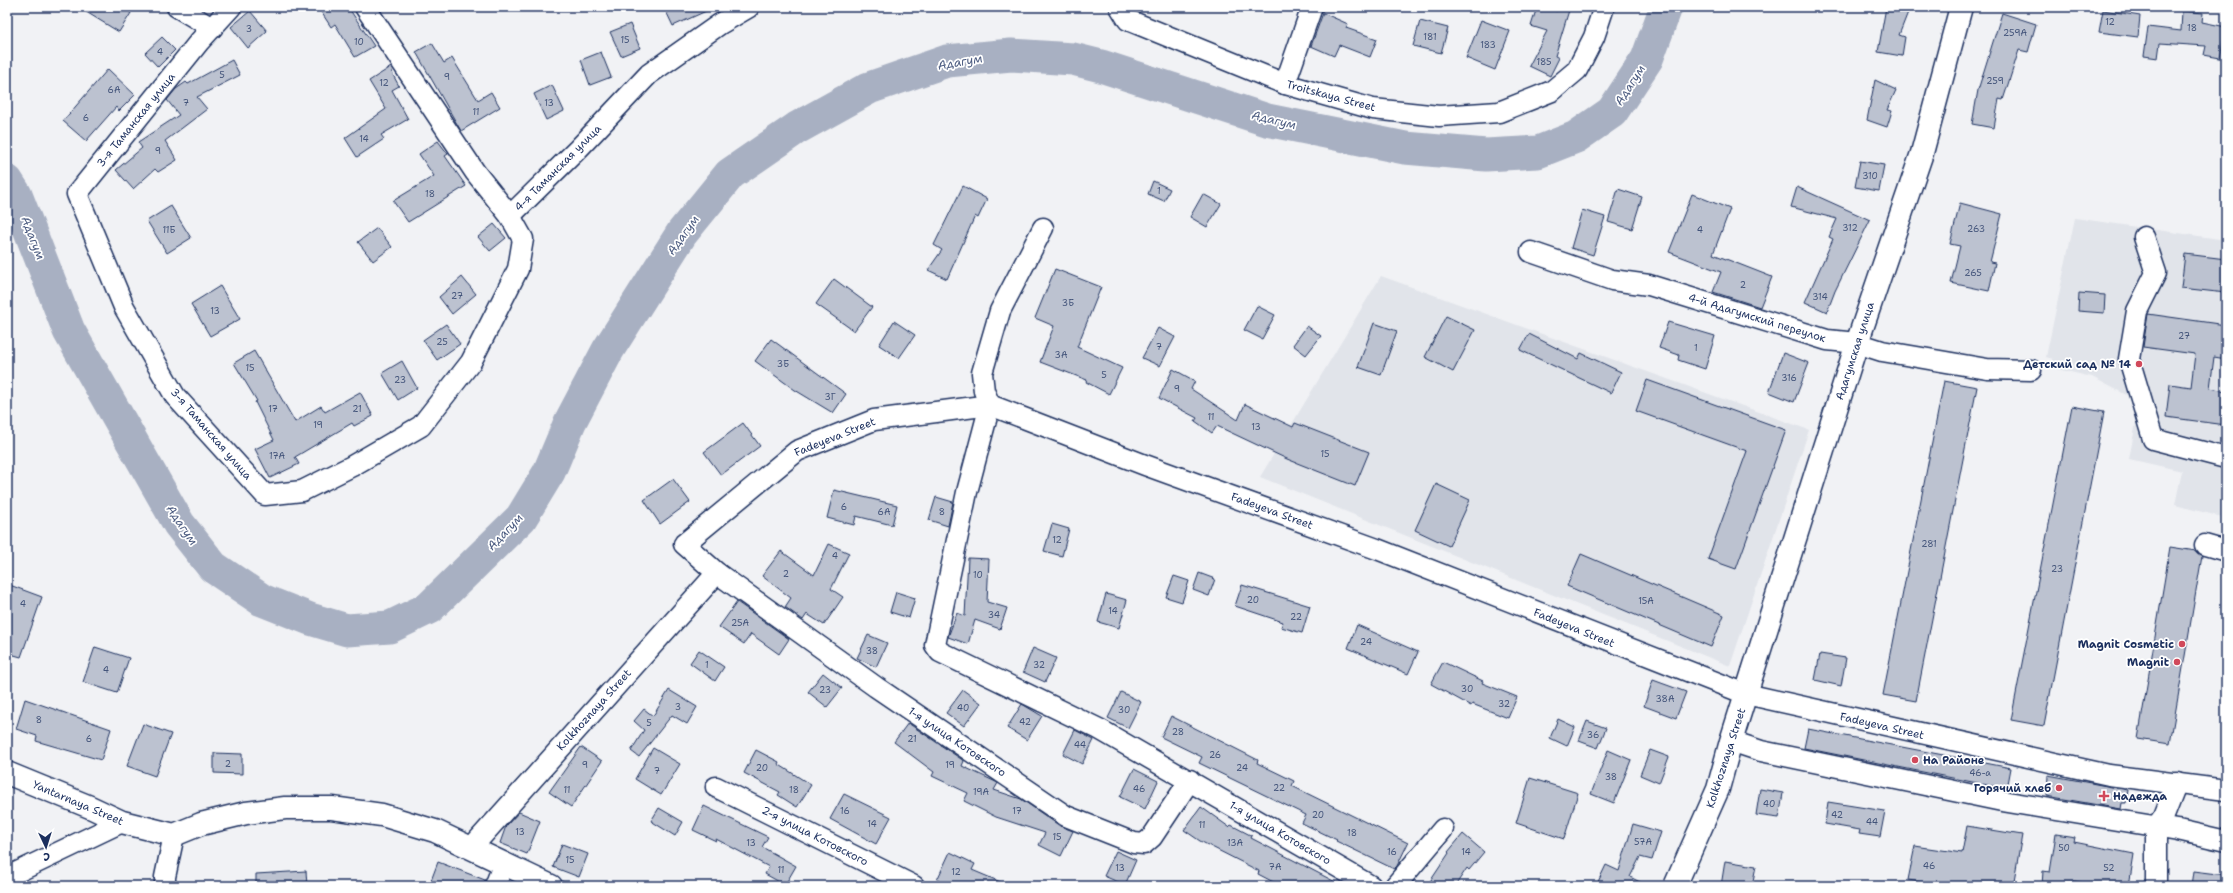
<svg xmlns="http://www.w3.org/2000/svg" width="2233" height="893" font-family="'Shantell Sans',sans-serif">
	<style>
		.built { fill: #e1e4ea }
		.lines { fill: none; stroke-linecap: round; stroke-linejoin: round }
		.river { stroke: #a8b0c2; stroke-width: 33 }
		.building { fill: #bcc2d0; stroke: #1b2f5e }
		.minor-casing { stroke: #1b2f5e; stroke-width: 23 }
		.major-casing { stroke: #1b2f5e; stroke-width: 25 }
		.minor { stroke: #fff; stroke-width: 20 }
		.major { stroke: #fff; stroke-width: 22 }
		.poi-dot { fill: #d1495b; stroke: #fff; stroke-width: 1.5 }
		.labels { text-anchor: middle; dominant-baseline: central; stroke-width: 3.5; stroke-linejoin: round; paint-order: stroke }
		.number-label { font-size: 9px; fill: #43547a }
		.street-label { font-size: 11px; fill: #1b2f5e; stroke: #fff }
		.poi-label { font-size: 11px; font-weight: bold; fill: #1b2f5e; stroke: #fff; text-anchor: end }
		.water-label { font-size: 12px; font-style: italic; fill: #4c5c81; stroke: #fff }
	</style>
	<rect width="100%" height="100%" fill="#f1f2f5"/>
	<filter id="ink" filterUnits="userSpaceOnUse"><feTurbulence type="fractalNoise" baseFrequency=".025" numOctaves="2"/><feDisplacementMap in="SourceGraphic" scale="8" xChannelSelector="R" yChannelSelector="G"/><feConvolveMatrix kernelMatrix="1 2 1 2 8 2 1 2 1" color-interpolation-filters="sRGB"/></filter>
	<g filter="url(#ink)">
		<!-- built -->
		<g class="built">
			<path d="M2075,218L2226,240V518L2175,505L2182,471L2129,459L2140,402L2092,377L2053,368V359L2046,357Z"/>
			<path d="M1381,276L1809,430L1730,666L1260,477Z"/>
		</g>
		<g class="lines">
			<!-- river -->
			<path class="river" d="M7,181L16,195L69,331L179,524L213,567L262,600L310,619L347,630L390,627L429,608L521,518L549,472L570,422L608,350L682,233L730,174L797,128L869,88L947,61L1011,55L1073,59L1101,66L1267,120L1405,148L1486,155L1538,152L1576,137L1612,112L1647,59L1666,7"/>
		</g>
		<!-- building -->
		<g class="building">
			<path d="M78,7H122L131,13L119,32Z"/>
			<path d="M318,7H348L374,46L355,57L335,24L331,27Z"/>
			<path d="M664,7H715L673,26Z"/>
			<path d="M1537,7L1557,11L1560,7H1570L1555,56L1559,58L1550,76L1529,66L1547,31L1531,26Z"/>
			<path d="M1886,7H1910L1899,35L1905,37L1902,56L1878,52Z"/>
			<path d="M2103,10L2140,16L2138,37L2099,32Z"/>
			<path d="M250,11L267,31L248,48L231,27Z"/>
			<path d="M2182,11L2203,13L2202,22L2226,27L2220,58L2204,55L2206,46L2160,43L2158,58L2144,56L2148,27L2181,31Z"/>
			<path d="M1323,13L1348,24L1346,28L1377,39L1370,57L1339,45L1334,56L1311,46Z"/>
			<path d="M2002,13L2036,24L2028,52L2019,50L2003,100L1999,99L1994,128L1972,124L1978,90Z"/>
			<path d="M1481,20L1510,31L1495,70L1466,58Z"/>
			<path d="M1420,21L1448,28L1441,53L1413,46Z"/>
			<path d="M630,24L640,48L621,56L610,32Z"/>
			<path d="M162,37L175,50L158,67L145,53Z"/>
			<path d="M432,43L444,63L452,58L478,100L491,92L500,107L461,131L416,52Z"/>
			<path d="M601,52L611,77L590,85L581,60Z"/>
			<path d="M232,60L240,75L197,97L207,109L165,141L177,160L158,172L155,169L133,189L116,170L142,148L138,142L179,115L167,100L176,89L186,82L188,84Z"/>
			<path d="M391,67L393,75L399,86L392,90L408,119L381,135L384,139L357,157L345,138L386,109L369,81Z"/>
			<path d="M108,69L135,95L119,111L116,107L86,141L63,121Z"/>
			<path d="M1875,80L1896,90L1887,110L1892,111L1887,127L1867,120Z"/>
			<path d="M552,85L564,111L546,120L534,94Z"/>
			<path d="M438,141L448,154L445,156L466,186L408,222L393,201L434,176L419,154Z"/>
			<path d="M1860,161L1884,165L1879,191L1855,187Z"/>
			<path d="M1153,181L1170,189L1164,201L1148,194Z"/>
			<path d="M963,186L987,199L978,218L975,216L947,279L928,270L942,250L934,245Z"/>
			<path d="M1797,187L1870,220L1835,291L1827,312L1805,302L1833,239L1829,237L1837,219L1791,207Z"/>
			<path d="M1618,189L1642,197L1632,229L1608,222Z"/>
			<path d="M1203,194L1221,204L1207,227L1190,217Z"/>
			<path d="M1692,194L1730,209L1713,254L1772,277L1760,307L1713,292L1721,272L1669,252Z"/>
			<path d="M1960,203L2002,214L1990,262L1995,263L1989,291L1951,283L1960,246L1950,244Z"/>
			<path d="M171,206L191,238L167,253L147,221Z"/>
			<path d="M1582,210L1605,217L1593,255L1571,248Z"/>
			<path d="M494,224L506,238L490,251L478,237Z"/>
			<path d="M377,228L392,247L373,261L358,242Z"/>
			<path d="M2185,254L2226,259V293L2181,288Z"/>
			<path d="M1055,269L1101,287L1077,347L1122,368L1109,394L1086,382L1087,380L1040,362L1054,326L1035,318Z"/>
			<path d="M462,277L476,294L452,314L439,297Z"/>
			<path d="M834,279L872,307L854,331L816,304Z"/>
			<path d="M220,286L240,319L210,336L191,304Z"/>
			<path d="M2079,293L2105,295L2104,313L2078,311Z"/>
			<path d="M1257,306L1275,315L1262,339L1244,330Z"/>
			<path d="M2148,314L2226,325V359L2214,357L2210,388L2226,391V425L2166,417L2170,384L2191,387L2195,354L2143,347Z"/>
			<path d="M1446,316L1475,330L1453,372L1425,357Z"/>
			<path d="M894,321L915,335L899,358L879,345Z"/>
			<path d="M1668,322L1715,336L1705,369L1678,360L1679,355L1659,348Z"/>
			<path d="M1374,323L1397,331L1381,375L1358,367Z"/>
			<path d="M446,324L460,344L437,360L423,340Z"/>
			<path d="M1307,326L1321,336L1306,355L1293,345Z"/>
			<path d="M1158,328L1175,337L1160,366L1142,358Z"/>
			<path d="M1529,334L1578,359L1581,353L1621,372L1611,393L1520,350Z"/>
			<path d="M771,339L846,394L833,413L795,390L755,361Z"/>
			<path d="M254,351L295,422L321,406L325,412L360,392L373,416L354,426L352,423L295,457L299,464L270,478L255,449L274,440L255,402L257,401L234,363Z"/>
			<path d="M1783,353L1809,363L1794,402L1769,392Z"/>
			<path d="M402,361L417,388L398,400L382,373Z"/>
			<path d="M1173,369L1195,381L1191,389L1238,420L1245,404L1293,427L1295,423L1369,452L1355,486L1287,459L1217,426L1212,433L1195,421L1197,418L1159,398Z"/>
			<path d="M1647,380L1786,430L1736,569L1708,559L1747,451L1636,411Z"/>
			<path d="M1944,381L1977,387L1916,701L1883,695Z"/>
			<path d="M2072,406L2104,412L2044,726L2011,720Z"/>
			<path d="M743,423L760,446L721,475L704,452Z"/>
			<path d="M673,479L690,502L660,524L644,500Z"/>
			<path d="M1436,484L1470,500L1449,546L1415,530Z"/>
			<path d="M834,490L897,505L892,525L856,516L854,525L827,518Z"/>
			<path d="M936,497L953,502L948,526L929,520Z"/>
			<path d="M1052,524L1069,529L1062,556L1044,551Z"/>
			<path d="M829,544L849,553L831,589L843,597L824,625L807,614L803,620L785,607L791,598L762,576L781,551L814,575Z"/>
			<path d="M2170,547L2196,551L2202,556L2170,744L2138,739Z"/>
			<path d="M1581,554L1724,615L1711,647L1567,586Z"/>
			<path d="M968,558L989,559L987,602L1007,608L1000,629L975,620L968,644L948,637L957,613L965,616Z"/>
			<path d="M1199,573L1215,579L1209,596L1193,590Z"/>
			<path d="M1174,576L1189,581L1182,602L1166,597Z"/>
			<path d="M7,584L42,597L21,657L7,653Z"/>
			<path d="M1242,585L1310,606L1302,633L1281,627L1283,622L1235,606Z"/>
			<path d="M896,592L915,598L909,618L890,612Z"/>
			<path d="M1106,594L1127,600L1119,628L1098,622Z"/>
			<path d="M737,602L789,639L779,654L751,634L744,644L719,627Z"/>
			<path d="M1357,625L1418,652L1408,674L1348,648Z"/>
			<path d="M868,635L887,643L876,667L857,658Z"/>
			<path d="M95,647L129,658L117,693L83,682Z"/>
			<path d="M1033,648L1056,658L1045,682L1023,672Z"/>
			<path d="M699,650L724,667L715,681L690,663Z"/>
			<path d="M1820,654L1846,658L1841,686L1815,680Z"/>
			<path d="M1443,662L1483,681L1482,683L1517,697L1508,718L1472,704L1471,706L1431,684Z"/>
			<path d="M823,673L842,688L827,707L808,692Z"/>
			<path d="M1653,680L1686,692L1676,718L1644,706Z"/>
			<path d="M669,690L697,707L687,724L672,715L639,757L631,751L644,730L634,721L644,709L653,716Z"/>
			<path d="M963,690L981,703L964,726L946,713Z"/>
			<path d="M1121,692L1141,702L1128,728L1108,718Z"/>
			<path d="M25,699L111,729L101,760L36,741L37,736L16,729Z"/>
			<path d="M1022,704L1042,716L1027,740L1007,728Z"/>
			<path d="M1171,716L1258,760L1257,763L1294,781L1292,786L1408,843L1397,866L1394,869L1336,841L1337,840L1302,823L1306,815L1199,763L1202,757L1161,737Z"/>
			<path d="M1558,719L1575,727L1567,746L1550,738Z"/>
			<path d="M1587,721L1606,728L1598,748L1579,741Z"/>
			<path d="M908,723L964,761L962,766L998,783L994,790L1021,799L1060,826L1073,831L1061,856L1039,845L1045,833L996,817L964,801L968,793L932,776L934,772L894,742Z"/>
			<path d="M143,724L171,734L155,776L127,766Z"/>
			<path d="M1808,729L2011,768L2007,789L1804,748Z"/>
			<path d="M1075,730L1094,740L1082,764L1063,754Z"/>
			<path d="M581,747L602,761L571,807L549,792Z"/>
			<path d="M653,748L680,764L661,795L635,779Z"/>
			<path d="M756,750L779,762L778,764L811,785L797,807L778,795L780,792L744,773Z"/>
			<path d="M1608,750L1631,760L1614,803L1591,794Z"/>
			<path d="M1650,750L1669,757L1659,783L1640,775Z"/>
			<path d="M214,753L242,754V774L214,773Z"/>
			<path d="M1134,769L1158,781L1145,809L1120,797Z"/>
			<path d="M2048,775L2128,790L2126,803H2122L2121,809L2047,796Z"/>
			<path d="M1530,778L1578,793L1564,839L1516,823Z"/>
			<path d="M1760,789L1783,793L1779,818L1756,815Z"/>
			<path d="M844,794L891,817L876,844L830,819Z"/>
			<path d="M1828,802L1885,811L1880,837L1859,834L1860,830L1825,824Z"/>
			<path d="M704,806L768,837L762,847L796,866L785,885L765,874L769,867L716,839V841L693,830Z"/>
			<path d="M1201,807L1229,827L1231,825L1252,836L1251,838L1343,886H1281L1258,874L1259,871L1200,841L1184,830Z"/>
			<path d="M659,808L683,822L675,836L651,821Z"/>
			<path d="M519,812L540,821L527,854L500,843L506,826Z"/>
			<path d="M1633,824L1661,832L1652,860L1640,857L1630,877L1648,886H1596L1606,865L1619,871Z"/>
			<path d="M1967,826L2022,835L2013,886H1946L1908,880L1915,846L1962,853Z"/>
			<path d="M1463,834L1484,852L1469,870L1467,868L1455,886H1427L1449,853L1448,852Z"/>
			<path d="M2056,834L2075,837L2074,842L2134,854L2129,886H2100L2074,881V886H2042L2043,871L2050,872Z"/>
			<path d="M562,844L588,854L579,877L553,867Z"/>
			<path d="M1116,851L1136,860L1125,885L1104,876Z"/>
			<path d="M950,852L975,864L972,870L1010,886H950L937,880Z"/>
			<path d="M1725,861L1756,866L1752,886H1721Z"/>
			<path d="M438,862L485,880L484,886H429Z"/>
			<path d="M306,871L307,886H256V874Z"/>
			<path d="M2194,871L2226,875V886H2192Z"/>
		</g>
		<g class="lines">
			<!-- minor casing -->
			<g class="minor-casing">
				<g id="minor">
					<path d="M177,7L212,28"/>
					<path d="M231,7L199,42L77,194L124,307L175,396L265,495L302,491L352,466L421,426L471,362L518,269L523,239L510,216"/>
					<path d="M365,7L475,172L510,216L578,149L649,74L720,24L749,7"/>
					<path d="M1120,7L1128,20L1285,84L1373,109L1439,116L1499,112L1552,91L1577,70L1594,37L1604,7"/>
					<path d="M1285,84L1312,7"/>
					<path d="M1043,228L1000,311L982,373L984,391L990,405L967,492L935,645L940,652L1099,729L1371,886"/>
					<path d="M2144,237L2156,273L2137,311L2129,359L2153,439L2226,458"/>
					<path d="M1531,252L1612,280L1649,285L1827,340L1857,343L1882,351L1987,369L2031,370"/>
					<path d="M2205,545L2226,551"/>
					<path d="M1731,741L1761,751L2002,801L2178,830L2226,841"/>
					<path d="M1190,780L1152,837L1144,844L1134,843L1066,816L876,687L717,573L684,544L797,451L874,420L990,405L1145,465L1377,549L1746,694L2109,775L2226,790"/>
					<path d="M716,787L914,886"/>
					<path d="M2156,827L2164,816L2177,783"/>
					<path d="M472,847L717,573"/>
					<path d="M7,877L122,822"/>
					<path d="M165,886V877L174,835"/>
					<path d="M495,886L504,863"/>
					<path d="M1395,886L1443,829"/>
					<path d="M2156,886V827"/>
				</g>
			</g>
			<!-- major casing -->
			<g class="major-casing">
				<g id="major">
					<path d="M7,773L90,807L122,822L174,835L201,824L246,813L285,808H332L382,815L435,831L551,886"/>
					<path d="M1675,886L1718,789L1731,741L1857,343L1922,153L1961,7"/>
				</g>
			</g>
			<!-- minor -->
			<use href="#minor" class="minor"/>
			<!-- major -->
			<use href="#major" class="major"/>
		</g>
	</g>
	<!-- markers -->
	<g class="poi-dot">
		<circle cx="2139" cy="364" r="4"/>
		<circle cx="2182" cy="644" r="4"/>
		<circle cx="2177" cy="662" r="4"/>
		<circle cx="1915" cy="760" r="4"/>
		<circle cx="2059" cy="788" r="4"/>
		<path d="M2102 790h4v4h4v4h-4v4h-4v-4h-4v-4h4z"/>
	</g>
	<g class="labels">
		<!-- number labels -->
		<g class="number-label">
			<text x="2110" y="22">12</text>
			<text x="2192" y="28">18</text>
			<text x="249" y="29">3</text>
			<text x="2015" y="33">259А</text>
			<text x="1430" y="37">181</text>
			<text x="625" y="40">15</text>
			<text x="359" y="42">10</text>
			<text x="1488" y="45">183</text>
			<text x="160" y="52">4</text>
			<text x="1544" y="62">185</text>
			<text x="222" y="75">5</text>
			<text x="447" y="77">9</text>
			<text x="1995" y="81">259</text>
			<text x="384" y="83">12</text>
			<text x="114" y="90">6А</text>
			<text x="186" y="103">7</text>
			<text x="549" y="103">13</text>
			<text x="476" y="112">11</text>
			<text x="86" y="118">6</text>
			<text x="364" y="139">14</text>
			<text x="158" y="151">9</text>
			<text x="1870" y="176">310</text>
			<text x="1159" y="191">1</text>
			<text x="430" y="194">18</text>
			<text x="1850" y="228">312</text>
			<text x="1976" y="229">263</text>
			<text x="169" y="230">11Б</text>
			<text x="1700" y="230">4</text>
			<text x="1973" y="273">265</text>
			<text x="1743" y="285">2</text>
			<text x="457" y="296">27</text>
			<text x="1820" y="297">314</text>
			<text x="1068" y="303">3Б</text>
			<text x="215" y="311">13</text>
			<text x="2184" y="336">27</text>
			<text x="442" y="342">25</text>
			<text x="1159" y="347">7</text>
			<text x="1696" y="348">1</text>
			<text x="1061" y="355">3А</text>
			<text x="783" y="364">3Б</text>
			<text x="250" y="368">15</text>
			<text x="1104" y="375">5</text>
			<text x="1789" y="378">316</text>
			<text x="400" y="380">23</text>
			<text x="1177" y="389">9</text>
			<text x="830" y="397">3Г</text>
			<text x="273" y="409">17</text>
			<text x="357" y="409">21</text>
			<text x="1211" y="417">11</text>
			<text x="318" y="425">19</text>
			<text x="1256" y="427">13</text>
			<text x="1325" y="454">15</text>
			<text x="277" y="456">17А</text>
			<text x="844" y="507">6</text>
			<text x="884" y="512">6А</text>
			<text x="942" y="512">8</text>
			<text x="1057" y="540">12</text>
			<text x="1929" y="544">281</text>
			<text x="835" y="556">4</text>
			<text x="2057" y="569">23</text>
			<text x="786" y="574">2</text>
			<text x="978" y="575">10</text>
			<text x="1253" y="600">20</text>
			<text x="1646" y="601">15А</text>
			<text x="23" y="604">4</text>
			<text x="1113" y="611">14</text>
			<text x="994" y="615">34</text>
			<text x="1296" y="617">22</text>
			<text x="740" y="623">25А</text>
			<text x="1366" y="642">24</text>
			<text x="872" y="651">38</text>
			<text x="707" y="665">1</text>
			<text x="1039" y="665">32</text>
			<text x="106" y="670">4</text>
			<text x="1467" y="689">30</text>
			<text x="825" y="690">23</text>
			<text x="1665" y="699">38А</text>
			<text x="1504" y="704">32</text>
			<text x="678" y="707">3</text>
			<text x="963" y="708">40</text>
			<text x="1124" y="710">30</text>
			<text x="39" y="720">8</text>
			<text x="1025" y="722">42</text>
			<text x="649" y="723">5</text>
			<text x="1178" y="732">28</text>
			<text x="1593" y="735">36</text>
			<text x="89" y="739">6</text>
			<text x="912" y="739">21</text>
			<text x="1080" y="745">44</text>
			<text x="1215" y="755">26</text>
			<text x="228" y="764">2</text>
			<text x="585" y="765">9</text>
			<text x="950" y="765">19</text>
			<text x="762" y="768">20</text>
			<text x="1242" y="768">24</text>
			<text x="657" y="771">7</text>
			<text x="1980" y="773">46-а</text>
			<text x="1611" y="777">38</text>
			<text x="1279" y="788">22</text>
			<text x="1139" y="789">46</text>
			<text x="567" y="790">11</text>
			<text x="794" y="790">18</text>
			<text x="981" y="792">19А</text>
			<text x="1769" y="804">40</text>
			<text x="845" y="811">16</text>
			<text x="1017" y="811">17</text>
			<text x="1318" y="815">20</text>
			<text x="1837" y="815">42</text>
			<text x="1872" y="822">44</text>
			<text x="872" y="824">14</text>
			<text x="1202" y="825">11</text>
			<text x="520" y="832">13</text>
			<text x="1352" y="833">18</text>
			<text x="1057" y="837">15</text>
			<text x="1643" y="842">57А</text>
			<text x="751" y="843">13</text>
			<text x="1235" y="843">13А</text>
			<text x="2064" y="848">50</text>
			<text x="1392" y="852">16</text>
			<text x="1466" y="852">14</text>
			<text x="570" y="860">15</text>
			<text x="1929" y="866">46</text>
			<text x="1275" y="867">7А</text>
			<text x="1120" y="868">13</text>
			<text x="2109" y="868">52</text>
			<text x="781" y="870">11</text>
			<text x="956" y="872">12</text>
		</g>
		<!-- street labels -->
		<g class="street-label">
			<text transform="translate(1331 96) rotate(15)">Troitskaya Street</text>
			<text transform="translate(136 120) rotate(-51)">3-я Таманская улица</text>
			<text transform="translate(558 168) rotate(-45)">4-я Таманская улица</text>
			<text transform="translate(1757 318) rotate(17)">4-й Адагумский переулок</text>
			<text transform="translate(1855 351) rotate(-72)">Адагумская улица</text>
			<text transform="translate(211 434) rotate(49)">3-я Таманская улица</text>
			<text transform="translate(835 437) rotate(-22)">Fadeyeva Street</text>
			<text transform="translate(1272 511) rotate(20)">Fadeyeva Street</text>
			<text transform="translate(1574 628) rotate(22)">Fadeyeva Street</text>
			<text transform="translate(594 710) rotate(-48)">Kolkhoznaya Street</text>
			<text transform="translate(1882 726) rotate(13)">Fadeyeva Street</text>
			<text transform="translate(957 742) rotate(34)">1-я улица Котовского</text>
			<text transform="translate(1726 758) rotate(-72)">Kolkhoznaya Street</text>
			<text transform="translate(78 803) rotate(23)">Yantarnaya Street</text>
			<text transform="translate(1280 833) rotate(30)">1-я улица Котовского</text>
			<text transform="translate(815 836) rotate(27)">2-я улица Котовского</text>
		</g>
		<!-- poi labels -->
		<g class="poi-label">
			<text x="2131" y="364">Детский сад № 14</text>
			<text x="2174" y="644">Magnit Cosmetic</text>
			<text x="2169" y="662">Magnit</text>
			<text x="1923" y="760" text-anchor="start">На Районе</text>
			<text x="2051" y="788">Горячий хлеб</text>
			<text x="2113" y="796" text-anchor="start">Надежда</text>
		</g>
		<!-- water labels -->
		<g class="water-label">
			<text transform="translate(960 62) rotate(-10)">Адагум</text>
			<text transform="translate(1630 85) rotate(-57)">Адагум</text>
			<text transform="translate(1274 120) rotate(14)">Адагум</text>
			<text transform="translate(683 235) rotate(-54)">Адагум</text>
			<text transform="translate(33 238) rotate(69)">Адагум</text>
			<text transform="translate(182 525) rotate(56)">Адагум</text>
			<text transform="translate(505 532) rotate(-46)">Адагум</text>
		</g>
	</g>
	<!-- margin -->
	<rect width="2233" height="893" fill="none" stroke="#fff" stroke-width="24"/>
	<rect x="12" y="12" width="2209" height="869" fill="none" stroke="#1b2f5e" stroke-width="1.5" filter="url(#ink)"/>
	<!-- north arrow -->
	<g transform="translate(46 847) rotate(176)" stroke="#ffffff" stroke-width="3" paint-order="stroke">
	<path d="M0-3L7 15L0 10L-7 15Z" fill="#1b2f5e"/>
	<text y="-6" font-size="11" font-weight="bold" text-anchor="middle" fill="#1b2f5e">С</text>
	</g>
</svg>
